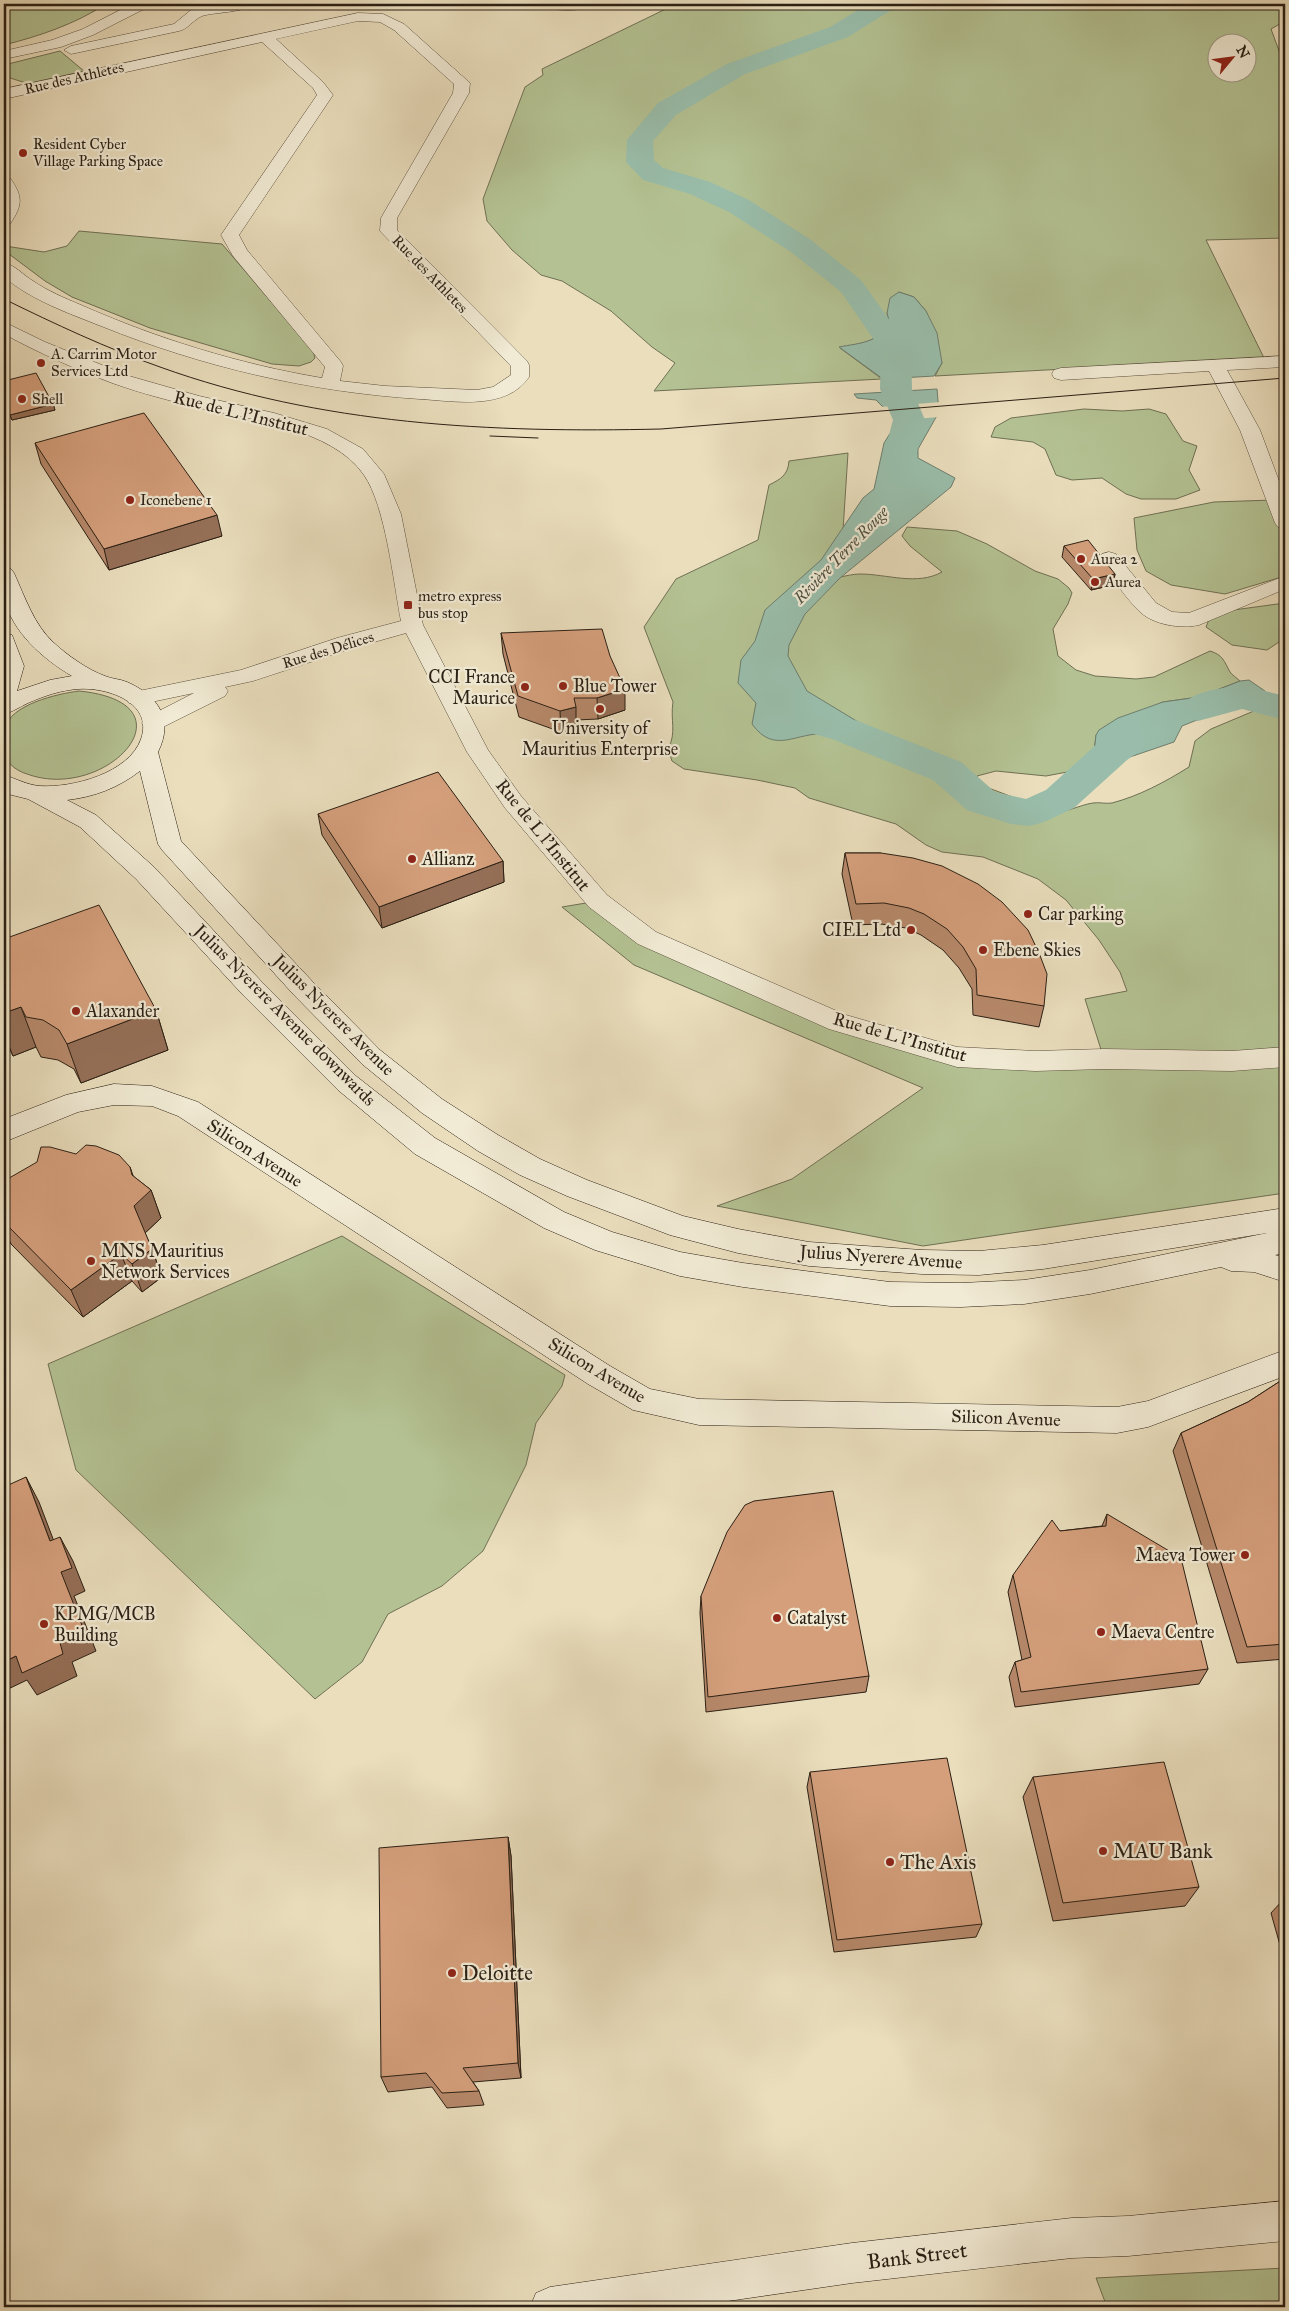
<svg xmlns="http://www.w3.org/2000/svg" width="1289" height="2311" font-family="'IM FELL Great Primer',serif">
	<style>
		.green { fill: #b4c293; stroke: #6f7054; fill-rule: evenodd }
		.water { fill: #99bdaa; stroke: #6d7e6e }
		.pier { fill: #eadebd }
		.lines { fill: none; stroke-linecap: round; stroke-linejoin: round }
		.river { fill: #99bdaa; fill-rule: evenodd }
		.street-casing { stroke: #5a4f3e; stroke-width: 1 }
		.secondary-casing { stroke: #2a1f14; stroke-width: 1 }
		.street { fill: #f1ead4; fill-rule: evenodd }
		.secondary { fill: #f1ead4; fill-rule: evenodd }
		.tram { stroke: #2a1f14; stroke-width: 1 }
		.wall { fill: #b7896b; stroke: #2a1f14 }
		.shaded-wall { fill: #956f57; stroke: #2a1f14 }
		.building { fill: #d59f7c; stroke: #2a1f14 }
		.poi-dot { fill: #8f2418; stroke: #f1ead4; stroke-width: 2 }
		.labels { text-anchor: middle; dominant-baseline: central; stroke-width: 4.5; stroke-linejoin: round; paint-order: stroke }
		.far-street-label { font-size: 15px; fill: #2a1f14; stroke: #f1ead4 }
		.far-poi-label { font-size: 15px; fill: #2a1f14; stroke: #f1ead4; text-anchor: start }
		.far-water-label { font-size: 16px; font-style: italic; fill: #4b4e41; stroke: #f1ead4 }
		.street-label { font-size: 18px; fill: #2a1f14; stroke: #f1ead4 }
		.poi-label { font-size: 18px; fill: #2a1f14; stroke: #f1ead4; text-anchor: start }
		.near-poi-label { font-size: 21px; fill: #2a1f14; stroke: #f1ead4; text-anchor: start }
		.near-street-label { font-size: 21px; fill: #2a1f14; stroke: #f1ead4 }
	</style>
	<rect width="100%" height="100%" fill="#eadebd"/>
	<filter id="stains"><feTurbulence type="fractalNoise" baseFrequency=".004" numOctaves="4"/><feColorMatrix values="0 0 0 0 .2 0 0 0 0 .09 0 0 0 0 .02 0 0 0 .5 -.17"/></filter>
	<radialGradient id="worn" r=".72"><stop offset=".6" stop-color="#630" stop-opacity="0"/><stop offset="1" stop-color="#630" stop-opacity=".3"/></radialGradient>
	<!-- green -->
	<g class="green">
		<path d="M4,4H106C75,24 40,36 4,45Z"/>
		<path d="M676,4H1285V21L1271,29L1285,67V238L1206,240L1266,362L1083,368L935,376L942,363L926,311L914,297L899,292L887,313L890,324C877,343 860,343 840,348L882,379L654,391L675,363L652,347L611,311L562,281L541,275L512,250L487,221L483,199L525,87L543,75L542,69ZM1216,42H1246V72H1216Z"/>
		<path d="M60,51L84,71L29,84L4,76V65Z"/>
		<path d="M79,231L222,244L313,351L315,358L311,362L299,366L272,364L150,328L72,297L45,281L5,251V246L44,252L67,246Z"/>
		<path d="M1084,409L1122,411L1149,409L1166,414L1183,441L1197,446L1189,470L1200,490L1176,499H1141L1126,494L1102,478L1072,480L1056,475L1045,449L1033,442L991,437L995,427L1011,418Z"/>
		<path d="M848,453L840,577C846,576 853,574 860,574C887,574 917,586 942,572L910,546L902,536L907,527L957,531L987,544L1035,571L1058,579L1069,588L1072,593L1068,604L1053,629L1058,656L1076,670L1095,676L1136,679L1154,677L1210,651C1223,655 1224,661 1230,672C1232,675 1237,678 1240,681L1199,697L1163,702L1096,735L1094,753L1083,769L1046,776L996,771L977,776L978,782L986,787L1052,812C1067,813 1079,805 1093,803C1099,802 1106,804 1112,803C1139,796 1165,782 1189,767L1195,741L1211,729L1261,708L1277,696L1285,698V1193L923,1246L717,1206L792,1179L923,1088L634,965L562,907L598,901L710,965L957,1057L1104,1059L1085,999L1127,991L1120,972L1099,940L1066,900L1038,879L983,857L942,852L926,845L896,824L809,798L795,788L757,780L684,769L672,761L668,749C677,732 670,721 673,702L644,627L676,579L758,540L769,485C781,479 788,475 789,461Z"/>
		<path d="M1273,500L1285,532V576L1225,594L1171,585L1146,571L1137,550L1134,518L1214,502Z"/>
		<path d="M1285,603V638L1267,650L1232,645L1206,627L1210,617L1226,611Z"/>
		<path d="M79,691C199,703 106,803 27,774C14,770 4,761 4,748C4,742 3,735 4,729C11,704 57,694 79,691Z"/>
		<path d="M342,1236L565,1375L562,1386L536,1423L526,1465L483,1551L442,1586L388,1614L362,1662L315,1699L76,1470L48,1364Z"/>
		<path d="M1285,2268V2307H1107L1096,2278Z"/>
	</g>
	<!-- water -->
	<g class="water">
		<path d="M899,292L914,297L926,311L937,333L942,363L934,376L883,379L839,347C860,343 877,343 890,324L887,313L890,298Z"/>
		<path d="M937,389L939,412L918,449V458L955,478L951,487L840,578L805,614L789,645L788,656L807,691L878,734L877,747C861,743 844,736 827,734C797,731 775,756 752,724L756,703L738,683L741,660L755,641L765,610L821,560L863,498L874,489L884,443L894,427V418L876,400L857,398L854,394Z"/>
		<path d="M1249,680L1265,691L1266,697L1254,704L1227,708L1182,726L1174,742L1127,758L1107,772L1090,774L1083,769L1094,753L1096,735L1099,730L1118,718L1163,702L1199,697L1240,681Z"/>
	</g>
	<!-- pier -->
	<path class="pier" d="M940,402L941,412L939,417L891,421L880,407Z"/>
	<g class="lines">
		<!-- river -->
		<g class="river">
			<path d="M868,4H896L893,9L848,37L745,74L676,115L653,141L654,160L663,168L710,182L749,200L811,240L861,280L911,350L912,389L925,420L917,450L913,457L901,460L889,457L885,450L893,420L880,389L881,350L841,292L791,252L729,212L690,194L643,180L626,162L627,140L658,103L727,64L830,27Z"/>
			<path d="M1242,685L1285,696V720L1242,709L1198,721L1185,718L1179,709C1191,690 1221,689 1242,685Z"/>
			<path d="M816,710L858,721L961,762L995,792L1026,799L1046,790L1099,742L1123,725L1137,722L1151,725L1156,734L1151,743L1127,760L1074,808L1044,822L1030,826L1011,824L967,810L933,780L832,739L803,731L797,722L803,713Z"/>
		</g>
		<!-- street casing -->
		<g class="street-casing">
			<g id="street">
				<path d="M132,4H150L148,7L93,35L61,47L4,59V51L52,40L83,29Z"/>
				<path d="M222,4H251C244,13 214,12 202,16C193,20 188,29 179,31L71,54L64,50L71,46L174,24L191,10Z"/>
				<path d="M538,4H593C585,13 551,10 540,7Z"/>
				<path d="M358,13L383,14L404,24L470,83L469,93L397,218V230L527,361L529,365V377C506,411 454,401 420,399C310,392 203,367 101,326C68,313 31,300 4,277V263C15,265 23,275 33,281C48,291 64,298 81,305C158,339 239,364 322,378L325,367L233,256L221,235L317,95L313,88L262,42L4,99V89ZM358,21L380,22L394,30L454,84L453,93L381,218L380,231L511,366V375L493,387L477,390L385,386L340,381L343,366L341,362L247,250L239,235L333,95L323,82L276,39Z"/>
				<path d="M4,176L10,178C23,196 23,205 10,224L4,225Z"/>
				<path d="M4,322L45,342L129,376L199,396L274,413L327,429L363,449L384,474L401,514L423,625L488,750L521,796L607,895L656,932L846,1015L957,1047L1035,1051L1104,1049L1232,1051L1285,1047V1067L1232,1071L1104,1069L1035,1071L957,1067L829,1029L638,944L589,907L505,808L467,752L406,633L353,648L253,681L225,687L228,691L225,696L161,728L153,730L145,728L142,723L145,718L194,693L137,705L129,703L126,698L129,693L241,670L337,638L401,621C393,581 386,507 364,475C332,428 247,419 195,407C168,400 140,393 115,384C77,370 39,353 4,334Z"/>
				<path d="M1285,356V367L1227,370L1260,430L1285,497V529L1278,527L1275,523L1240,430L1209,371L1061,380L1054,378L1052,374L1054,370L1061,368Z"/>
				<path d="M1109,552L1116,554L1156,603L1172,612L1189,613L1285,576V589L1199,625C1181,629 1153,625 1139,611C1124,596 1111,576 1099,558L1102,554Z"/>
			</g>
		</g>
		<!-- secondary casing -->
		<g class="secondary-casing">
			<g id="secondary">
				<path d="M4,567L11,569L14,573C25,597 34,625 54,643C67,655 88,670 105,676C112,679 120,679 127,682C159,696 174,720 158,752L181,841L312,981L380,1050L442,1099L498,1135L540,1159L587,1180L683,1216L738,1229L809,1242L922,1250L979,1251L1043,1245L1285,1208V1253L1275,1255L1285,1258V1282L1254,1272L1231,1271L1221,1267L1090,1294L1024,1304L961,1307L890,1306L743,1287L680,1276L595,1250L544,1228L415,1154L338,1090L243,995L136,879L80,827L28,799L4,793V775C17,779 27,785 40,786C73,788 129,773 141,739C154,702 106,687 79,689C61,690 44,696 28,703C19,707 13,712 4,714V633L12,635L24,666L17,691L50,680L72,676C43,659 12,632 4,598C2,589 3,576 4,567ZM140,771L158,844L162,850L294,995L362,1064L422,1113L478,1151L520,1175L567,1196L670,1235L738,1253L809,1266L922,1274L979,1275L1043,1269L1267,1233L1090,1270L1024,1280L961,1283L890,1282L743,1263L680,1252L612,1232L564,1212L435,1138L356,1076L261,981L154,867L96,815L67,800C94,797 118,788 140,771Z"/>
				<path d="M114,1084L152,1086L198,1102L610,1366L650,1389L699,1399L1117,1407L1148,1401L1285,1350V1376L1148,1427L1117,1433L699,1425L633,1410L588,1384L178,1116L152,1106L114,1105L78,1112L4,1142V1119L66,1095Z"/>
				<path d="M1285,2201V2241L1128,2256L1072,2258L852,2283L687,2307H530L536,2293L550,2287L852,2243L1072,2218L1128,2216Z"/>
			</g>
		</g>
		<!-- street -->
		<use href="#street" class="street"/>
		<!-- secondary -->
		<use href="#secondary" class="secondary"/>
		<!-- tram -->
		<g class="tram">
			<path d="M4,299C55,324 106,348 160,367C321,425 492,433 661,429L1285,378"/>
			<path d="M490,436L538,438"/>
		</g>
	</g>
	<!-- wall -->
	<g class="wall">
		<path d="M4,381L53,404L55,410L12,420L4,405Z"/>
		<path d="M35,443L222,536L109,570L41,464Z"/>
		<path d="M1064,546L1115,574L1113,585L1091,590L1062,557Z"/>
		<path d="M501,633L625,710L598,719L576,720V729L561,732L519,717L503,654Z"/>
		<path d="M318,814L503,861L504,882L382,928L322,835Z"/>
		<path d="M845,853H881L1044,1006L1039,1027L973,1015L972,989L959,968L943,950L921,935L906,928L881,924L853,925L842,874Z"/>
		<path d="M4,939L156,1010L168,1050L81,1083L74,1069L58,1060L41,1057L36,1047L13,1056L4,1037Z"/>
		<path d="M133,1176L151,1190L161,1218L145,1233L152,1249L162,1277L142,1292L132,1281L83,1317L11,1244L4,1228V1181Z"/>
		<path d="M1285,1378V1659L1237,1663L1173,1451L1181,1433L1248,1402Z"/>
		<path d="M1107,1514L1208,1669L1199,1684L1015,1707L1009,1677L1015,1662L1022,1660L1008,1592L1013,1575L1060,1531L1102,1526Z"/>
		<path d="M701,1596L869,1676L866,1692L706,1712L700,1613Z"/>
		<path d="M810,1772L982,1924L976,1937L834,1952L807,1787Z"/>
		<path d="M1033,1777L1199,1887L1185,1906L1053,1921L1023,1797Z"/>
		<path d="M508,1837L511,1856L521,2078L473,2082L479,2091L484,2105L447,2108L432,2087L388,2092L381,2077Z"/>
		<path d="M1285,1900V1963L1271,1913L1282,1901Z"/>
	</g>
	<!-- shaded-wall -->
	<g class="shaded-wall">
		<path d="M53,404L55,410L12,420L10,415Z"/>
		<path d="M217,515L222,536L109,570L104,549Z"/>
		<path d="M1115,574L1113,585L1091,590L1093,579Z"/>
		<path d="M625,689V710L598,719L597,698Z"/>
		<path d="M576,707V729L561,732L560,711Z"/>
		<path d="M503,861L504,882L382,928L379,907Z"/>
		<path d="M21,1007L36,1047L13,1056L4,1034V1013Z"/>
		<path d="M156,1010L168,1050L81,1083L67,1044Z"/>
		<path d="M130,1167L140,1195L151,1190L161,1218L144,1234L134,1206L132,1175Z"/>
		<path d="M152,1249L162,1277L142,1292L132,1264Z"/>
		<path d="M121,1254L132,1281L83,1317L71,1290Z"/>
		<path d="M26,1477L39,1502L63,1565L50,1541Z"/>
		<path d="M60,1537L73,1561L85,1591L74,1596L96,1651L72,1662L77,1676L37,1695L27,1680L4,1691V1662L16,1656L59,1639L61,1572Z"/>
		<path d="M508,1837L511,1856L521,2078L518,2063Z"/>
	</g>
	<!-- building -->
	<g class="building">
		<path d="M36,373L53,404L10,415L4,403V381Z"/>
		<path d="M144,413L217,515L104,549L35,443Z"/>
		<path d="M1088,540L1115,574L1093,579L1064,546Z"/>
		<path d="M602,629L610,656L625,689L597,698H574L576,707L560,711L518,696L501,633Z"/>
		<path d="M438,772L503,861L379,907L318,814Z"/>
		<path d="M845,853H881L913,858L942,866L978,884L1002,902L1028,930L1039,953L1047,974L1044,1006L977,995L976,969L963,947L947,929L924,914L909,908L884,903L856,904Z"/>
		<path d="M99,905L156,1010L67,1044L59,1030L43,1020L26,1017L21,1007L4,1013V939Z"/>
		<path d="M86,1145L96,1146L119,1155L130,1167L132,1175L151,1190L134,1206L152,1249L132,1264L121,1254L71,1290L4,1222V1181L37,1162L41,1147H50L76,1154Z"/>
		<path d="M1285,1378V1644L1247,1647L1181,1433L1248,1402Z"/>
		<path d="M26,1477L50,1541L60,1537L72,1568L61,1572L83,1628L59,1639L63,1654L22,1673L16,1656L4,1662V1487Z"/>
		<path d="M833,1491L869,1676L708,1697L701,1596L727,1532L745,1505L754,1501Z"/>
		<path d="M1107,1514L1181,1558L1208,1669L1021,1692L1015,1662L1031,1657L1013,1575L1052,1520L1060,1531L1106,1526Z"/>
		<path d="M947,1758L982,1924L837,1940L810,1772Z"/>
		<path d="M1164,1762L1199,1887L1063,1903L1033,1777Z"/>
		<path d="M508,1837L518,2063L463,2068L479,2091L442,2093L426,2073L381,2077L379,1848Z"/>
		<path d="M1285,1900V1910L1282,1901Z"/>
	</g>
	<!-- markers -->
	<g class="poi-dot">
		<circle cx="23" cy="153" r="5"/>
		<circle cx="41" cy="363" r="5"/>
		<circle cx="22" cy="399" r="5"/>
		<circle cx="130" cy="500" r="5"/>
		<circle cx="1081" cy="559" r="5"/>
		<circle cx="1095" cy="582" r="5"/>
		<rect x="403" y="600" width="10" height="10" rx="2.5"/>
		<circle cx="563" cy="686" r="5"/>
		<circle cx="525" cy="687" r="5"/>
		<circle cx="600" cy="709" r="5"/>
		<circle cx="412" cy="859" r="5"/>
		<circle cx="1028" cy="914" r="5"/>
		<circle cx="911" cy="930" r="5"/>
		<circle cx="983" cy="950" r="5"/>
		<circle cx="76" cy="1011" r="5"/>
		<circle cx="91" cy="1261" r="5"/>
		<circle cx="1245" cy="1555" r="5"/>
		<circle cx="777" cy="1618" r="5"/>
		<circle cx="44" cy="1624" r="5"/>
		<circle cx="1101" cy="1632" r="5"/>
		<circle cx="1103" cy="1851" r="5"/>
		<circle cx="890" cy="1862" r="5"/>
		<circle cx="452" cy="1973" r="5"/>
	</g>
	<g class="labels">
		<!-- far-street labels -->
		<g class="far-street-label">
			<text transform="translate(74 78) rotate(-13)">Rue des Athletes</text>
			<text transform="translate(430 274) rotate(46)">Rue des Athletes</text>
			<text transform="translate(328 650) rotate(-17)">Rue des Délices</text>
		</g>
		<!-- far-poi labels -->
		<g class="far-poi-label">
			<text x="33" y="144">Resident Cyber<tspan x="33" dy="17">Village Parking Space</tspan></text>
			<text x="51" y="354">A. Carrim Motor<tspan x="51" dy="17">Services Ltd</tspan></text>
			<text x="32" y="399">Shell</text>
			<text x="140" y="500">Iconebene 1</text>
			<text x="1091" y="559">Aurea 2</text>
			<text x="1105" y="582">Aurea</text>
			<text x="418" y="596">metro express<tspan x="418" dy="17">bus stop</tspan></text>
		</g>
		<!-- far-water labels -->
		<g class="far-water-label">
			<text transform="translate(841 555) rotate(-46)">Rivière Terre Rouge</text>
		</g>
		<!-- street labels -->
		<g class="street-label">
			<text transform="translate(241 413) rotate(14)">Rue de L l'Institut</text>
			<text transform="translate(543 835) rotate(51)">Rue de L l'Institut</text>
			<text transform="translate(285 1015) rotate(45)">Julius Nyerere Avenue downwards</text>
			<text transform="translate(334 1015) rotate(45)">Julius Nyerere Avenue</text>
			<text transform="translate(900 1037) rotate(16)">Rue de L l'Institut</text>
			<text transform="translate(255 1153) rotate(33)">Silicon Avenue</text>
			<text transform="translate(881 1257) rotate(4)">Julius Nyerere Avenue</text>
			<text transform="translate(597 1370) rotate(31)">Silicon Avenue</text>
			<text transform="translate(1006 1418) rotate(2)">Silicon Avenue</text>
		</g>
		<!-- poi labels -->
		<g class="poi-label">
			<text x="515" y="677" text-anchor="end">CCI France<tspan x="515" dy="21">Maurice</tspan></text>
			<text x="573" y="686">Blue Tower</text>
			<text x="600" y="728" text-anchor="middle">University of<tspan x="600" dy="21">Mauritius Enterprise</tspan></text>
			<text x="422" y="859">Allianz</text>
			<text x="1038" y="914">Car parking</text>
			<text x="901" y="930" text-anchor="end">CIEL Ltd</text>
			<text x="993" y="950">Ebene Skies</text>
			<text x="86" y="1011">Alaxander</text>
			<text x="101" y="1251">MNS Mauritius<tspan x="101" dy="21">Network Services</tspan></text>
			<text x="1235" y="1555" text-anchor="end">Maeva Tower</text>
			<text x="54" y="1614">KPMG/MCB<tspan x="54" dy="21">Building</tspan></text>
			<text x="787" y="1618">Catalyst</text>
			<text x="1111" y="1632">Maeva Centre</text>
		</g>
		<!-- near-poi labels -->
		<g class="near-poi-label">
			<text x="1113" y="1851">MAU Bank</text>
			<text x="900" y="1862">The Axis</text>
			<text x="462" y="1973">Deloitte</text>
		</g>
		<!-- near-street labels -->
		<g class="near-street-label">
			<text transform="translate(917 2256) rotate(-7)">Bank Street</text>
		</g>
	</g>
	<!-- margin -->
	<rect width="1289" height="2311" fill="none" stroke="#eadebd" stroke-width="20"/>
	<rect x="5" y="5" width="1279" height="2301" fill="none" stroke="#2a1f14" stroke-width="2.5"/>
	<rect x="10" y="10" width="1269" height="2291" fill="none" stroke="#2a1f14"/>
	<!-- north arrow -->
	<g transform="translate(1232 58) rotate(61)"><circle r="24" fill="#f1ead4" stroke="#a19987"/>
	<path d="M0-4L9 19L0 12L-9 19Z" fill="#8f2418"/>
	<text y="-8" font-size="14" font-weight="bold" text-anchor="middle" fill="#2a1f14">N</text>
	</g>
	<rect width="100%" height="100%" filter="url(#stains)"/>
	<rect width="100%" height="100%" fill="url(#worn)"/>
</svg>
